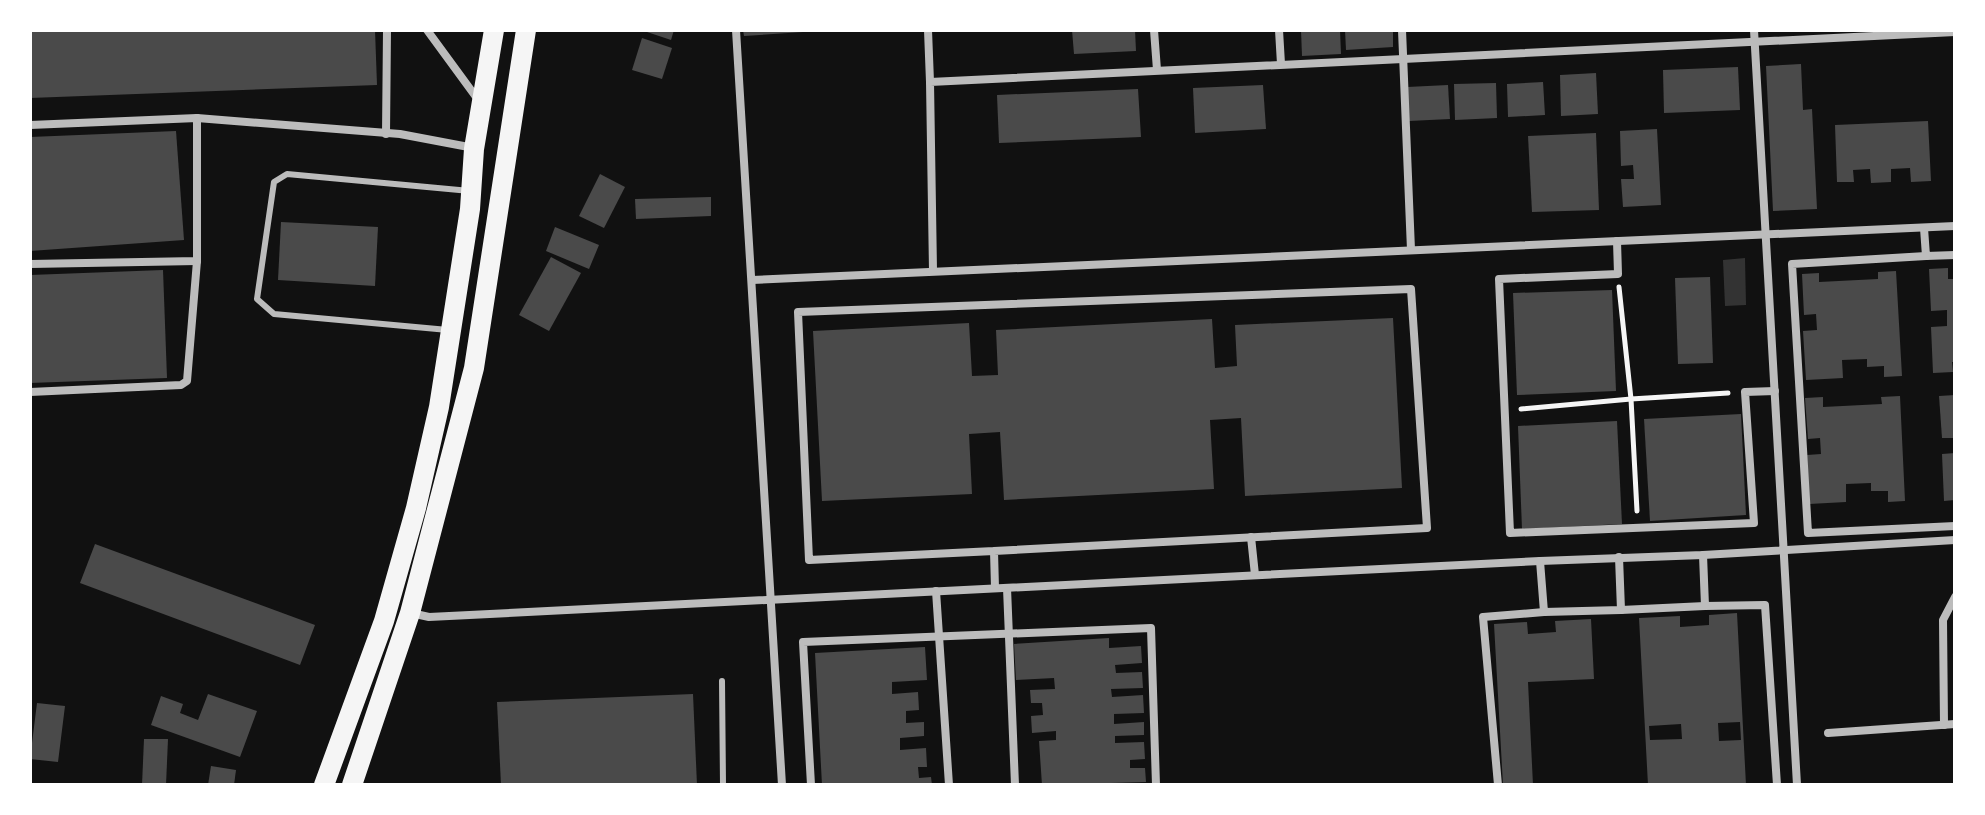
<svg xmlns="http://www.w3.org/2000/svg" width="1985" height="815" font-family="'Noto Sans',sans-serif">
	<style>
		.water { fill: #333 }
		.building { fill: #4a4a4a; fill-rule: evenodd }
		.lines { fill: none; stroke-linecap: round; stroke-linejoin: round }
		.path { stroke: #f5f5f5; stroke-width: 5 }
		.service { stroke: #bcbcbc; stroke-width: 6 }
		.minor { stroke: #bcbcbc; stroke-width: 8 }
		.primary { stroke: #f5f5f5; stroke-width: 20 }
	</style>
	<rect width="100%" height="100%" fill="#111"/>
	<!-- water -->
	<path class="water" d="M1745,258L1746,305L1725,306L1723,260Z"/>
	<!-- building -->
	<g class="building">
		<path d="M30,30H375L377,85L30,98Z"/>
		<path d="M641,30H674L671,40Z"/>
		<path d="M743,30H803V32L744,36Z"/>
		<path d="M1072,30H1135L1136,51L1074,54Z"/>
		<path d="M1301,30H1340L1341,54L1302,56Z"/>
		<path d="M1345,30H1393V47L1346,50Z"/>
		<path d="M642,38L672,48L662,79L632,70Z"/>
		<path d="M1801,64L1803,110L1812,109L1817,209L1773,211L1766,66Z"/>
		<path d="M1738,67L1740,110L1664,113L1663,70Z"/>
		<path d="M1596,73L1598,114L1561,116L1560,75Z"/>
		<path d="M1543,82L1545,115L1508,117L1507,84Z"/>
		<path d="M1496,83L1497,118L1455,120L1454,84Z"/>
		<path d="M1263,85L1266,129L1195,133L1193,88Z"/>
		<path d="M1448,85L1450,119L1409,121L1407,87Z"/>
		<path d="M1138,89L1141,137L999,143L997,95Z"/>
		<path d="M1928,121L1931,181L1911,182L1910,168L1891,169V182L1871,183L1870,169L1853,170L1854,182H1837L1835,125Z"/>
		<path d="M1657,129L1661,205L1623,207L1621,179H1634L1633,165L1621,166L1620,131Z"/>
		<path d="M176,131L184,240L30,251V137Z"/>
		<path d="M1596,133L1599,210L1532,212L1528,136Z"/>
		<path d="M600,174L625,187L604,228L579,216Z"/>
		<path d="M711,197V216L636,219L635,199Z"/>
		<path d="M281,222L378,227L375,286L278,280Z"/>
		<path d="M555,227L599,245L589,269L546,251Z"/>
		<path d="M551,257L581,273L549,331L519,315Z"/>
		<path d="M1948,268V279H1955V362H1952L1953,372L1933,373L1931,327L1947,326V310L1931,311L1929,269Z"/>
		<path d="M163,270L167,378L30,383V275Z"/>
		<path d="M1896,271L1902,376L1884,377V366L1867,367V359L1842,360L1843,378L1806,380L1803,331L1817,330L1816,314L1804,315L1802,274L1819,273V282L1878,279V272Z"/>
		<path d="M1710,277L1713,363L1678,364L1675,278Z"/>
		<path d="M1612,290L1616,391L1517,395L1513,293Z"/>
		<path d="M1393,318L1402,488L1245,496L1241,418L1210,420L1214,489L1004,500L1000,432L969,434L972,494L822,501L813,331L969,323L972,376L998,375L996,330L1212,319L1215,368L1237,366L1235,325Z"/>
		<path d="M1955,395V438H1942L1939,396Z"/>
		<path d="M1900,396L1905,501L1888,502V491H1871V483L1846,484V502L1809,504L1807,455L1821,454L1820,438L1808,439L1805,398L1823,397V407L1882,404L1881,397Z"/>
		<path d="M1741,414L1746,515L1650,521L1644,419Z"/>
		<path d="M1617,421L1622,524L1522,529L1518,426Z"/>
		<path d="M1955,453V500L1944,501L1942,454Z"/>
		<path d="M95,544L315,625L300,665L80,583Z"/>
		<path d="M1737,613L1746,785H1648L1639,618L1680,616V627L1709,625V615ZM1740,722L1741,740L1719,741L1718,723ZM1681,724L1682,739L1650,740L1649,726Z"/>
		<path d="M1591,619L1594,679L1528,682L1533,785H1503L1494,624L1527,622L1528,634L1556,632L1555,621Z"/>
		<path d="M1109,638V648L1141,646L1142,663L1115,665L1116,673L1142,672L1143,688L1111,689L1112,697L1143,695L1144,713L1114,714V724L1144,722V735L1115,736V743L1144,742L1145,759L1130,760V768H1145L1146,782L1042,785L1039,741L1056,740V731L1032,733L1031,716L1043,715L1042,703H1031L1030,690L1055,689L1054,678L1016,680L1014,644Z"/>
		<path d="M925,647L927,680L892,682V694L918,692L919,710L906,711V723L924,722V736L900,738V750L926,748L927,767H918L919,778L931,777L932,785H822L815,653Z"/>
		<path d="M208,694L257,711L240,757L151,725L161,696L183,704L180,713L198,720Z"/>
		<path d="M693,694L697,785H501L497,702Z"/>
		<path d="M37,703L65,706L58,762L30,759Z"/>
		<path d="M144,739H168L166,785H142Z"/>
		<path d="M211,766L236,770L234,785H208Z"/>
	</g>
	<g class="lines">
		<!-- path -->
		<g class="path">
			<path d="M1619,287L1631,399L1728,393"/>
			<path d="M1521,409L1631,399L1637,511"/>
		</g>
		<!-- service -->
		<g class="service">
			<path d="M448,330L274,314L257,299L274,182L287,174L470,191"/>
			<path d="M722,681L723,785"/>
		</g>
		<!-- minor -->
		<g class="minor">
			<path d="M427,30L479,101"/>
			<path d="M736,30L782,785"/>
			<path d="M928,30L930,82"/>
			<path d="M1154,30L1157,70"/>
			<path d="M1279,30L1281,64"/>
			<path d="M1402,30L1411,250"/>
			<path d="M1754,30L1797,785"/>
			<path d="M30,125L197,118L400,134L474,148"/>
			<path d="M386,134L387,30"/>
			<path d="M1924,228L1926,256L1955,255"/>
			<path d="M1617,241L1618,274L1499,279L1510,533L1754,523L1745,392L1775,391"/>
			<path d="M1926,256L1792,264L1808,533L1955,526"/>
			<path d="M30,264L197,261V118"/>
			<path d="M933,271L930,82L1955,32"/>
			<path d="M752,280L1955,226"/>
			<path d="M30,392L181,385L187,381L197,261"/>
			<path d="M1251,537L1255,575"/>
			<path d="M994,551L1427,528L1411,289L798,312L809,560L994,551L995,588"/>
			<path d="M1703,555L1705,606L1765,605L1777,785"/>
			<path d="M1540,561L1544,612L1621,610L1619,557"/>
			<path d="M1007,588L1015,785"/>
			<path d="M936,591L949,785"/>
			<path d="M1621,610L1705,606"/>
			<path d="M411,613L429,617L1540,561L1703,555L1955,540"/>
			<path d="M1944,725L1943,620L1955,597"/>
			<path d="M1828,733L1955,724"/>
			<path d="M811,785L803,642L1151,628L1156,785"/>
			<path d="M1498,785L1483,617L1544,612"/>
		</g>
		<!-- primary -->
		<g class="primary">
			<path d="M324,785L384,621L416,508L439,407L470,209L474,149L494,30"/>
			<path d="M352,785L410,613L474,368L526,30"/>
		</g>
	</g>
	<!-- border -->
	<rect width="1985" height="815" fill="none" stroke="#ffffff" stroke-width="64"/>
</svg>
